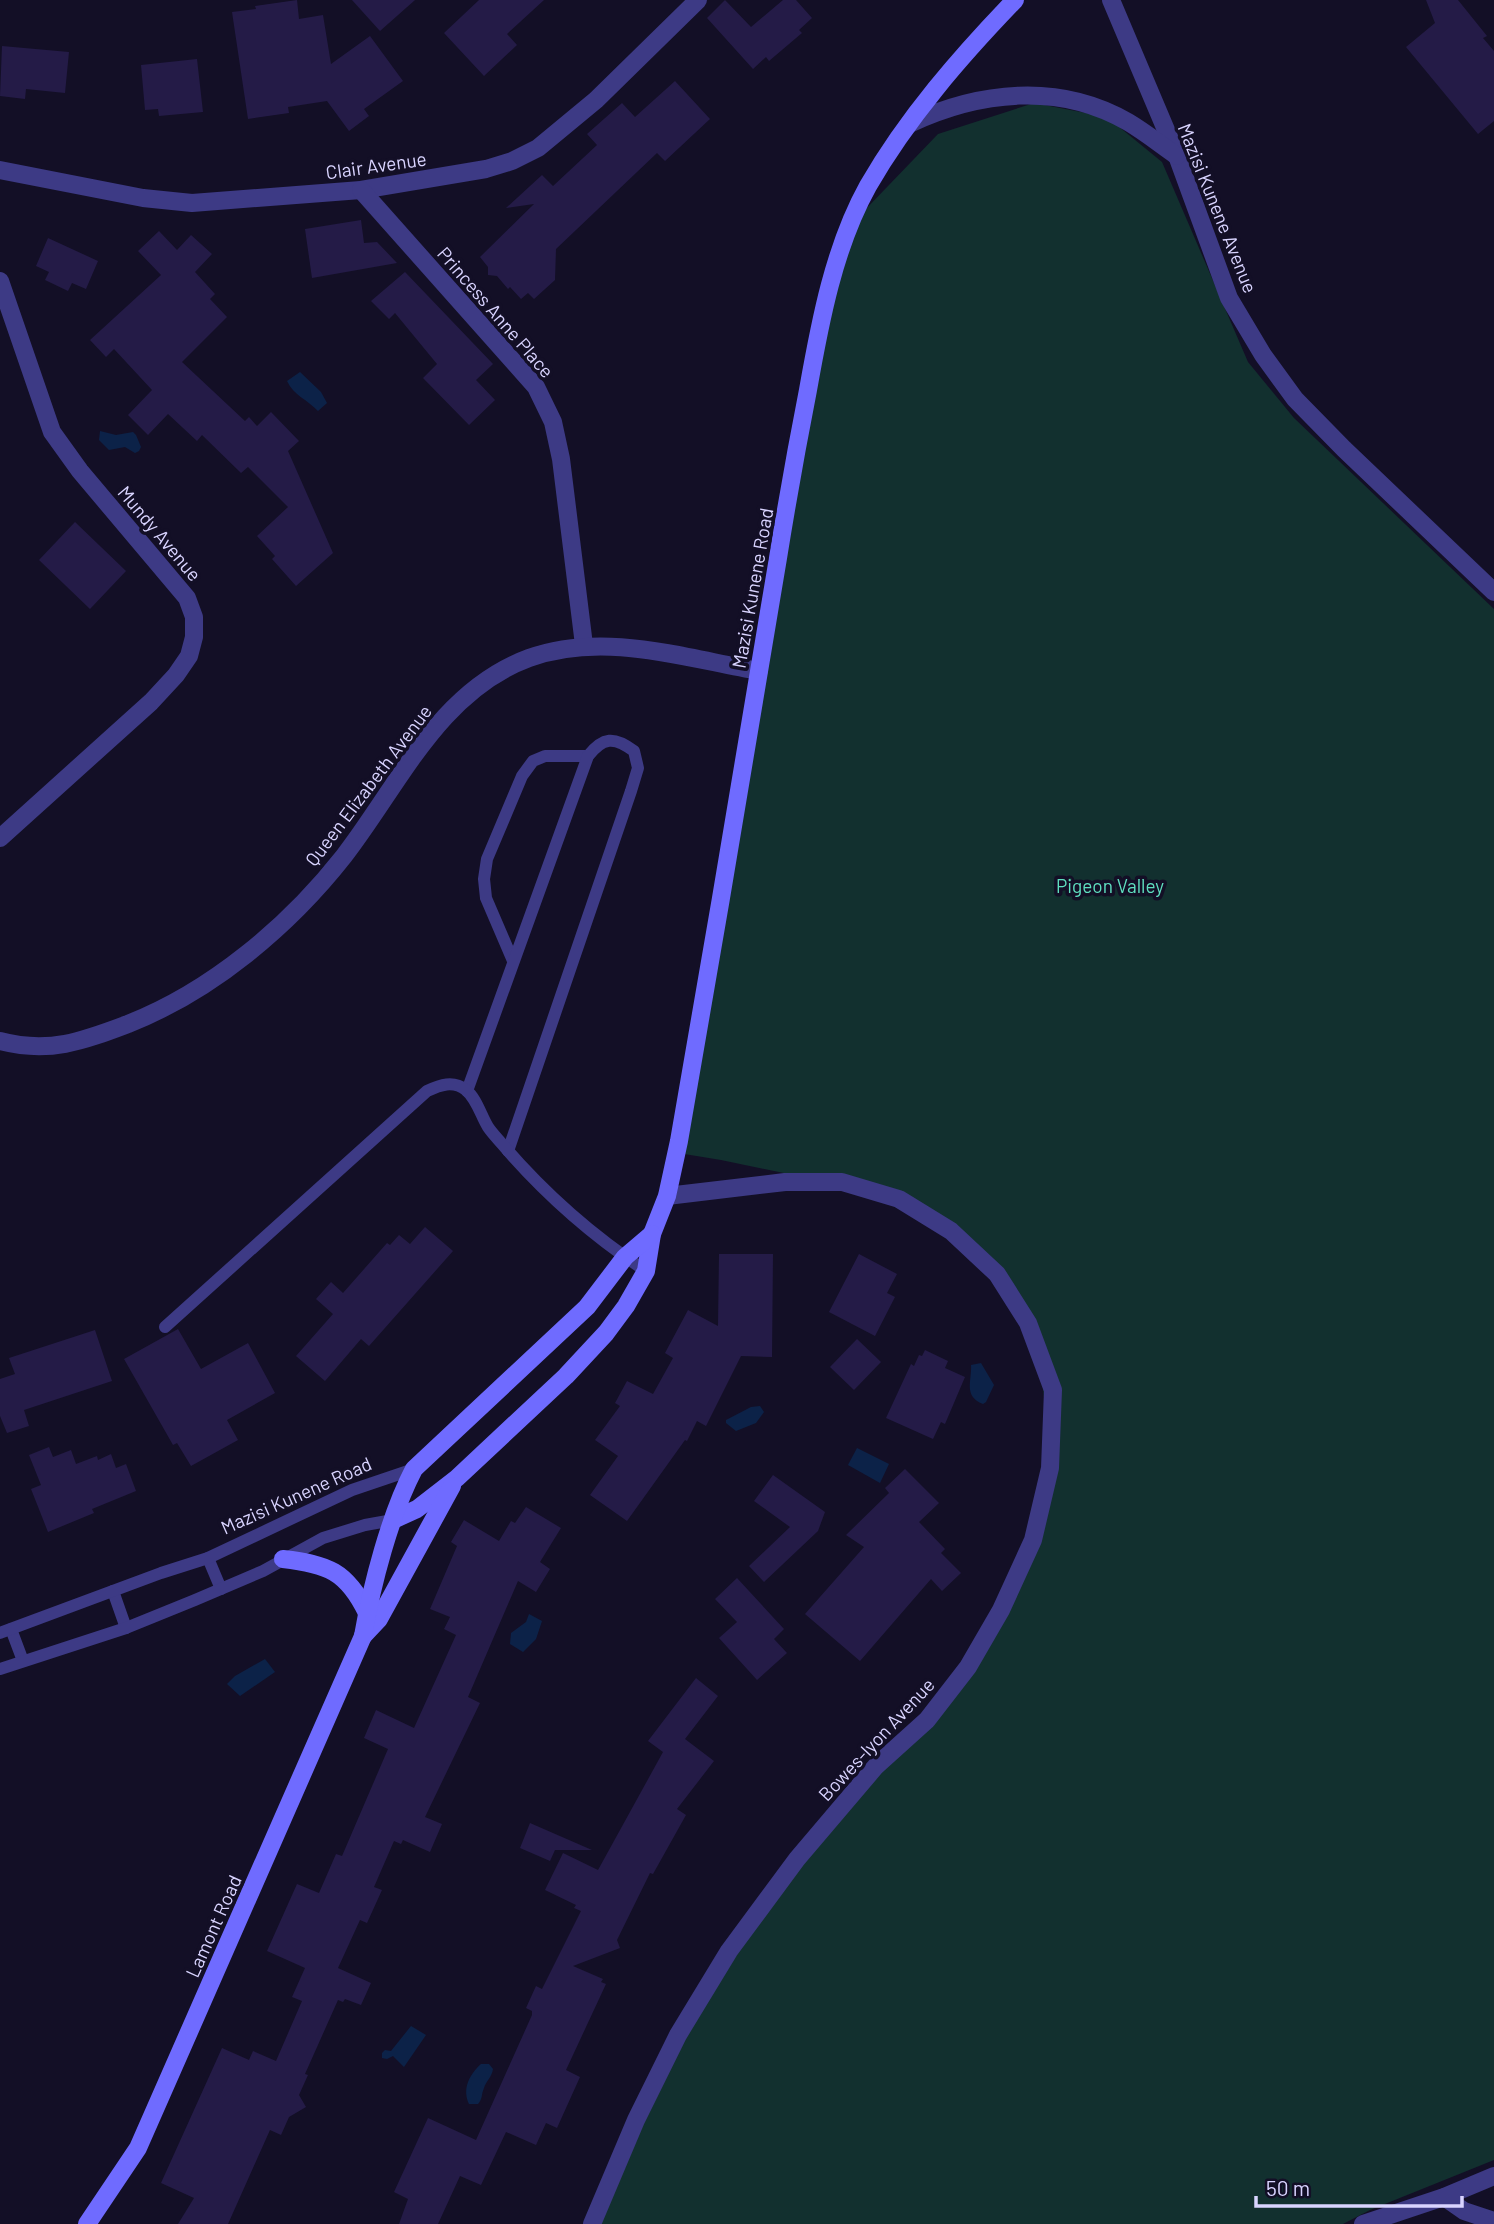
<svg xmlns="http://www.w3.org/2000/svg" width="1494" height="2224" font-family="Barlow,sans-serif">
	<style>
		.green { fill: #12302f }
		.water { fill: #0c2248 }
		.building { fill: #241b47 }
		.lines { fill: none; stroke-linecap: round; stroke-linejoin: round }
		.lane { stroke: #3d3a85; stroke-width: 12 }
		.street { stroke: #3d3a85; stroke-width: 18 }
		.secondary { stroke: #6f6bff; stroke-width: 18 }
		.labels { text-anchor: middle; dominant-baseline: central; stroke-width: 7; stroke-linejoin: round; paint-order: stroke }
		.street-label { font-size: 19px; fill: #d9d4ff; stroke: #130f26 }
		.park-label { font-size: 19px; fill: #5fe0c0; stroke: #130f26 }
	</style>
	<rect width="100%" height="100%" fill="#130f26"/>
	<!-- green -->
	<path class="green" d="M1034,103L1107,117L1162,162L1248,362L1294,418L1494,609V2160L1370,2210L1343,2224H587L750,1913L970,1658L1033,1525L1048,1433L1042,1380L1022,1320L990,1278L947,1236L879,1198L808,1178L721,1160L672,1152L838,238L938,134Z"/>
	<!-- water -->
	<g class="water">
		<path d="M300,372L321,392L327,403L318,411C308,400 293,395 287,381Z"/>
		<path d="M100,431L116,435L133,432L136,435L141,447L139,451L135,453L125,447L109,450L99,440Z"/>
		<path d="M981,1363L994,1385L986,1402L983,1404C963,1396 972,1381 971,1365Z"/>
		<path d="M760,1406L764,1412L756,1423L736,1431L726,1423V1420L751,1407Z"/>
		<path d="M857,1448L889,1464L880,1483L848,1465Z"/>
		<path d="M529,1614L542,1621L536,1639L523,1652L510,1644L511,1633L526,1622Z"/>
		<path d="M265,1659L275,1672L240,1696L227,1684L235,1676Z"/>
		<path d="M411,2026L426,2035L404,2067L393,2056L387,2059L382,2058V2053L385,2050L391,2051Z"/>
		<path d="M481,2064H489L493,2069C492,2077 486,2081 484,2088C481,2095 483,2098 478,2104H469C462,2089 469,2075 481,2064Z"/>
	</g>
	<!-- building -->
	<g class="building">
		<path d="M297,0L299,19L323,15L331,64L370,36L403,81L364,109L369,116L349,131L327,101L288,107L289,113L248,119L232,12L256,9L255,6Z"/>
		<path d="M352,0H415L380,31Z"/>
		<path d="M479,0H544L507,34L517,45L484,76L444,33Z"/>
		<path d="M725,0L751,27L783,0H796L812,18L799,30L802,33L769,61L766,57L753,69L707,18Z"/>
		<path d="M1426,0H1458L1487,36L1483,38L1494,51V121L1478,134L1406,47L1435,23Z"/>
		<path d="M2,46L69,52L65,93L26,89L25,99L0,96Z"/>
		<path d="M197,59L203,112L159,116L158,109L145,110L141,65Z"/>
		<path d="M675,81L710,119L665,161L657,153L556,249L555,280L534,299L528,293L521,299L510,287L508,289L497,276L488,275V267L480,257L534,204L506,208L542,175L553,186L597,145L587,134L622,103L635,117Z"/>
		<path d="M361,220L364,243L377,242L397,263L312,278L305,229Z"/>
		<path d="M159,231L177,250L191,235L212,254L195,272L215,294L210,299L227,317L182,362L245,421L249,417L257,426L271,412L299,441L288,451L333,553L296,586L272,559L275,556L257,536L288,507L248,467L241,473L202,435L197,441L168,414L148,435L128,415L152,390L114,349L106,357L90,340L161,275L138,251Z"/>
		<path d="M48,238L98,261L86,289L72,283L68,291L45,280L49,272L36,266Z"/>
		<path d="M405,272L493,364L476,380L495,400L469,425L423,378L437,364L395,313L389,319L371,301Z"/>
		<path d="M75,522L126,571L90,609L39,560Z"/>
		<path d="M425,1227L453,1251L369,1346L361,1339L325,1381L296,1356L333,1314L316,1299L331,1282L343,1293L387,1243L390,1245L399,1235L410,1244Z"/>
		<path d="M719,1254H773L772,1357L741,1356L706,1426L697,1421L687,1441L685,1440L627,1521L590,1495L618,1456L595,1440L620,1406L615,1403L627,1381L653,1394L673,1358L665,1353L688,1310L718,1326Z"/>
		<path d="M859,1254L897,1274L887,1293L895,1297L875,1336L829,1312Z"/>
		<path d="M178,1329L201,1369L248,1343L275,1393L227,1420L238,1440L191,1466L177,1443L173,1445L124,1359Z"/>
		<path d="M95,1330L112,1381L24,1410L29,1426L7,1433L0,1416V1379L15,1374L9,1358Z"/>
		<path d="M857,1339L881,1362L854,1390L830,1367Z"/>
		<path d="M925,1350L948,1361L945,1368L965,1377L945,1424L941,1422L933,1439L886,1418L911,1364L914,1366L919,1355L922,1356Z"/>
		<path d="M49,1447L53,1457L71,1450L76,1464L97,1456L98,1460L111,1454L116,1468L126,1464L136,1491L92,1509L94,1513L48,1532L31,1489L41,1485L29,1455Z"/>
		<path d="M905,1469L939,1503L919,1522L945,1549L941,1553L961,1573L942,1591L931,1579L860,1661L805,1614L864,1547L846,1535L889,1493L885,1488Z"/>
		<path d="M773,1475L825,1512L818,1531L764,1582L749,1566L790,1527L754,1501Z"/>
		<path d="M526,1507L561,1528L540,1562L550,1569L536,1592L518,1581L468,1697L480,1703L425,1817L442,1824L430,1852L403,1840L401,1844L394,1841L374,1887L382,1890L367,1923L360,1920L338,1968L371,1983L361,2005L345,1999L343,2002L338,2000L305,2074L308,2075L299,2095L306,2107L289,2117L281,2135L270,2130L228,2224H178L194,2198L161,2183L222,2048L249,2060L253,2051L276,2061L302,2001L292,1997L305,1968L267,1951L297,1884L319,1893L336,1854L342,1856L388,1749L364,1738L376,1710L414,1728L456,1635L444,1629L450,1617L430,1609L457,1546L451,1542L464,1520L499,1541L511,1521L515,1523Z"/>
		<path d="M737,1578L784,1629L774,1639L787,1653L757,1680L719,1638L737,1622L715,1599Z"/>
		<path d="M696,1678L718,1696L685,1739L714,1761L677,1809L686,1815L653,1874L650,1873L617,1940L620,1948L573,1966L603,1979L601,1982L606,1984L566,2070L580,2077L557,2128L546,2123L536,2145L506,2132L481,2185L460,2176L438,2224H399L408,2199L394,2192L428,2118L476,2140L532,2015V2011L526,2008L536,1986L542,1989L581,1911L574,1908L576,1905L545,1890L563,1853L598,1870L663,1752L648,1741Z"/>
		<path d="M530,1823L592,1850H555L550,1861L520,1848Z"/>
	</g>
	<g class="lines">
		<!-- lane -->
		<g class="lane">
			<path d="M513,961L486,898L484,879L487,859L522,776L533,761L545,756H588"/>
			<path d="M467,1091L588,756C603,737 614,736 634,751L638,768L631,791L508,1151"/>
			<path d="M165,1327L427,1091C440,1085 453,1080 466,1090C477,1099 481,1116 488,1127C492,1133 497,1138 502,1144C544,1193 591,1235 646,1271"/>
			<path d="M208,1558L221,1589"/>
			<path d="M113,1591L126,1628"/>
			<path d="M11,1629L23,1661"/>
			<path d="M0,1633L161,1573L208,1558L352,1490L414,1469"/>
			<path d="M0,1669L126,1628L195,1600L263,1571L323,1538L365,1525L393,1520"/>
		</g>
		<!-- street -->
		<g class="street">
			<path d="M1111,0L1177,156L1229,298L1263,355L1295,399L1344,449L1494,592"/>
			<path d="M909,124C979,91 1059,82 1128,122C1145,132 1161,145 1177,156"/>
			<path d="M0,170L143,198L192,203L361,190L486,169L512,161L538,148L596,100L698,0"/>
			<path d="M361,190L536,387L553,422L561,459L584,645"/>
			<path d="M0,281L52,432L80,471L187,598L194,617V637L189,656L176,675L151,702L0,838"/>
			<path d="M0,1041C49,1054 83,1041 128,1024C212,991 289,926 344,856C399,785 439,691 529,658C604,631 684,658 759,671"/>
			<path d="M1444,2197L1464,2211L1494,2221"/>
			<path d="M592,2224L636,2120L678,2035L729,1951L797,1859L876,1766L927,1720L968,1667L1001,1610L1033,1540L1050,1468L1053,1390L1028,1323L997,1274L951,1231L899,1199L842,1182H785L667,1196"/>
			<path d="M1363,2224L1444,2197L1494,2176"/>
		</g>
		<!-- secondary -->
		<g class="secondary">
			<path d="M393,1520L417,1509L457,1478L566,1376L606,1333L626,1306L646,1271L652,1234L667,1196L679,1141C713,947 746,752 778,558C787,502 797,446 808,390C820,322 834,247 868,186C907,118 961,56 1015,0"/>
			<path d="M283,1559C327,1564 347,1571 367,1613"/>
			<path d="M363,1636L379,1619L452,1486"/>
			<path d="M87,2224L138,2148L363,1636C372,1584 390,1515 414,1469L587,1307L625,1257L652,1234"/>
		</g>
	</g>
	<g class="labels">
		<!-- street labels -->
		<g class="street-label">
			<text transform="translate(376 165) rotate(-8)">Clair Avenue</text>
			<text transform="translate(1218 208) rotate(68)">Mazisi Kunene Avenue</text>
			<text transform="translate(496 312) rotate(49)">Princess Anne Place</text>
			<text transform="translate(160 533) rotate(50)">Mundy Avenue</text>
			<text transform="translate(752 588) rotate(-80)">Mazisi Kunene Road</text>
			<text transform="translate(368 785) rotate(-53)">Queen Elizabeth Avenue</text>
			<text transform="translate(296 1495) rotate(-24)">Mazisi Kunene Road</text>
			<text transform="translate(876 1739) rotate(-47)">Bowes-lyon Avenue</text>
			<text transform="translate(213 1926) rotate(-66)">Lamont Road</text>
		</g>
		<!-- park labels -->
		<g class="park-label">
			<text x="1110" y="885">Pigeon Valley</text>
		</g>
	</g>
	<!-- scale -->
	<path d="M1256 2196v10h206v-10" fill="none" stroke="#d9d4ff" stroke-width="3.5"/>
	<text x="1266" y="2196" font-size="21" fill="#d9d4ff" stroke="#130f26" stroke-width="5" paint-order="stroke">50 m</text>
</svg>
